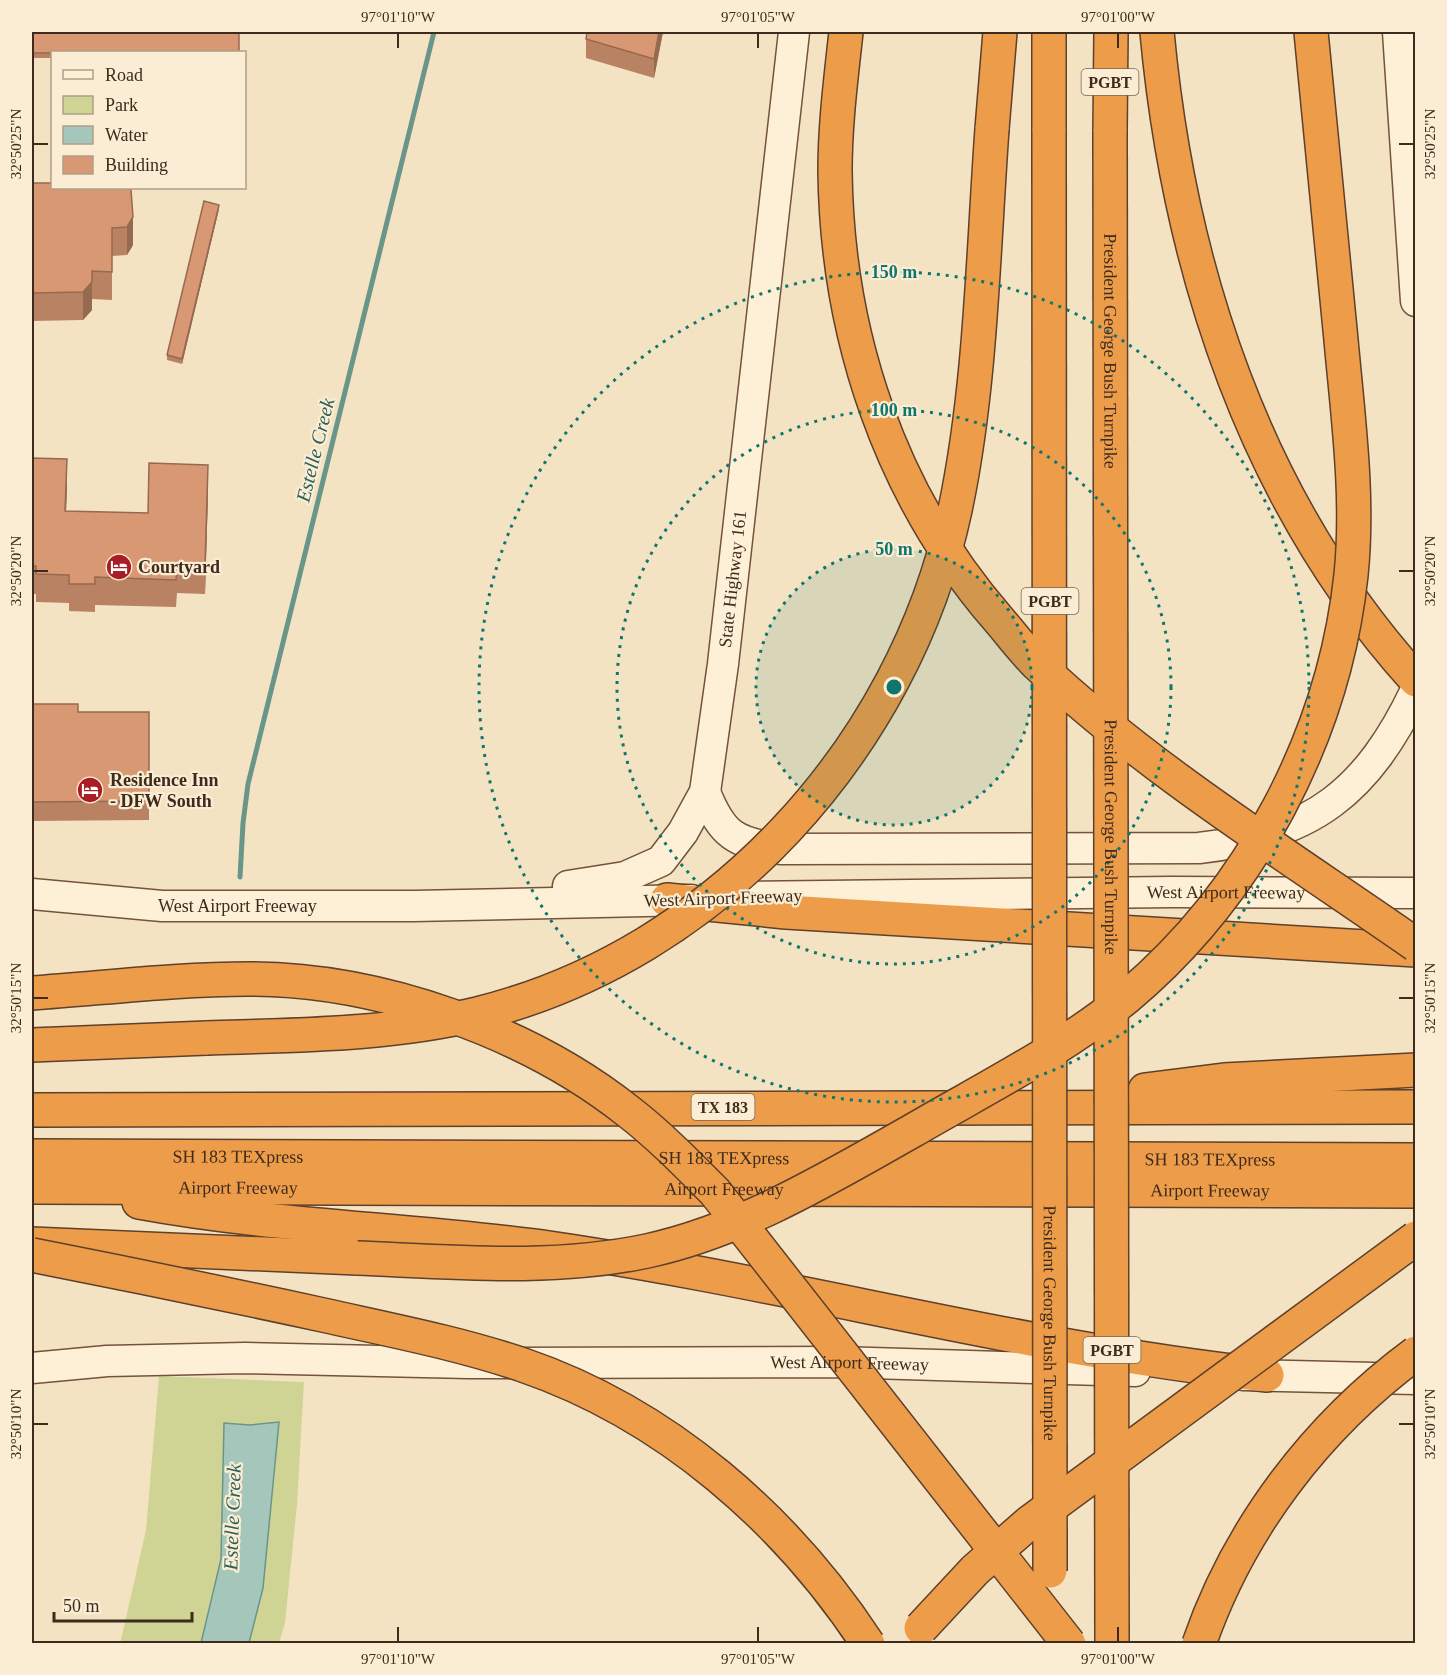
<svg xmlns="http://www.w3.org/2000/svg" width="1447" height="1675" font-family="'Times New Roman',serif">
	<style>
		.green { fill: #cfd495 }
		.water { fill: #a5c6bb; stroke: #6a9689; stroke-width: 1.5 }
		.lines { fill: none; stroke-linecap: round; stroke-linejoin: round }
		.stream { stroke: #6a9689; stroke-width: 5 }
		.secondary-casing { stroke: #73533a; stroke-width: 33 }
		.highway-casing { stroke: #5e402b; stroke-width: 36 }
		.secondary { stroke: #fdf0d7; stroke-width: 30 }
		.highway { stroke: #ed9d49; stroke-width: 33 }
		.highway-bridge-casing { stroke: #5e402b; stroke-width: 36; stroke-linecap: butt }
		.highway-bridge { stroke: #ed9d49; stroke-width: 33 }
		.wall { fill: #b98363 }
		.shaded-wall { fill: #966a50 }
		.building { fill: #d79873; stroke: #966a50; stroke-width: 1.5 }
		.ticks { fill: none; stroke: #3f2b1d; stroke-width: 2 }
		.ring { fill: none; stroke: #0f766e; stroke-width: 3; stroke-dasharray: 3 6 }
		.labels { text-anchor: middle; dominant-baseline: central; stroke-width: 4.5; stroke-linejoin: round; paint-order: stroke }
		.shield { fill: #faedd3; stroke: #776554; stroke-width: 1.5 }
		.shield-label { font-size: 16px; font-weight: bold; fill: #3f2b1d }
		.street-label { font-size: 18px; fill: #3f2b1d; stroke: #faedd3 }
		.poi-label { font-size: 18px; font-weight: bold; fill: #3f2b1d; stroke: #faedd3; text-anchor: start }
		.water-label { font-size: 20px; font-style: italic; fill: #2a605a; stroke: #faedd3 }
		.centre { fill: #0f766e; stroke: #faedd3; stroke-width: 3 }
		.ring-label { font-size: 18px; text-anchor: middle; font-weight: bold; fill: #0f766e; stroke: #faedd3; stroke-width: 4.5; stroke-linejoin: round; paint-order: stroke }
		.neatline { fill: none; stroke: #3f2b1d; stroke-width: 2 }
		.ticks-label { font-size: 15px; text-anchor: middle; fill: #3f2b1d }
	</style>
	<rect width="100%" height="100%" fill="#f4e3c3"/>
	<!-- green -->
	<path class="green" d="M159,1376L304,1382L297,1504L285,1623L279,1643L120,1644L146,1530Z"/>
	<!-- water -->
	<path class="water" d="M279,1422L263,1588L249,1643H201L221,1559L224,1423L250,1425Z"/>
	<g class="lines">
		<!-- stream -->
		<path class="stream" d="M240,877L243,823L248,784L434,32"/>
		<!-- secondary casing -->
		<g class="secondary-casing">
			<g id="secondary">
				<path d="M1398,32L1416,301"/>
				<path d="M705,792C722,835 735,843 780,849L1199,848C1312,836 1368,791 1416,690"/>
				<path id="s1" d="M568,886L625,877L661,861L683,832L705,792L723,664L794,32"/>
				<path id="s2" d="M32,894L162,906H414L691,900"/>
				<path id="s3" d="M748,897L1172,892L1416,893"/>
				<path id="s4" d="M32,1368L107,1361L245,1358L469,1363L839,1362L1135,1371"/>
				<path d="M1243,1375L1416,1379"/>
			</g>
		</g>
		<!-- highway casing -->
		<g class="highway-casing">
			<g id="highway">
				<path d="M1157,32C1179,268 1254,501 1416,680"/>
				<path d="M992,129L1000,32"/>
				<path d="M1049,131V32"/>
				<path d="M1110,132L1111,32"/>
				<path d="M667,900L786,912L1416,950"/>
				<path d="M32,1045L207,1038"/>
				<path d="M1145,1090L1224,1080L1416,1070"/>
				<path d="M32,1110L1416,1107"/>
				<path id="s5" d="M32,1156L1416,1160"/>
				<path id="s6" d="M32,1187L1416,1191"/>
				<path d="M139,1202C274,1227 413,1229 549,1248C790,1283 1025,1349 1267,1375"/>
				<path d="M32,1244L357,1258"/>
			</g>
		</g>
		<!-- secondary -->
		<use href="#secondary" class="secondary"/>
		<!-- highway -->
		<use href="#highway" class="highway"/>
		<!-- highway-bridge casing -->
		<g class="highway-bridge-casing">
			<g id="highway-bridge">
				<path d="M846,32C841,78 835,124 835,171C837,336 890,495 999,620C1011,634 1023,650 1037,664C1148,769 1290,857 1416,945"/>
				<path id="s7" d="M1049,131L1050,1571"/>
				<path id="s8" d="M1110,132L1112,1644"/>
				<path d="M32,993C104,988 177,979 249,979C379,979 527,1031 629,1112C660,1136 687,1164 715,1192L1069,1644"/>
				<path d="M207,1038C298,1035 389,1035 477,1014C716,955 904,748 955,510C981,387 983,254 992,129"/>
				<path d="M32,1255C129,1274 226,1294 323,1315C390,1330 458,1343 523,1365C666,1414 786,1519 868,1644"/>
				<path d="M357,1258C454,1262 552,1271 647,1251C743,1230 827,1179 912,1131C984,1089 1062,1050 1127,997C1251,893 1334,735 1351,575C1359,498 1348,417 1341,340C1331,237 1321,134 1311,32"/>
				<path d="M921,1628L975,1570L1030,1522L1416,1238"/>
				<path d="M1199,1644C1239,1528 1317,1426 1416,1353"/>
			</g>
		</g>
		<!-- highway-bridge -->
		<use href="#highway-bridge" class="highway-bridge"/>
	</g>
	<!-- wall -->
	<g class="wall">
		<path d="M32,32L52,52V58H32Z"/>
		<path d="M663,32L654,78L586,58V39Z"/>
		<path d="M32,183L129,188L133,245L127,255L112,256V300L92,299V310L83,320L32,321Z"/>
		<path d="M219,209L182,364L167,360V355Z"/>
		<path d="M32,458L67,487L66,511L148,513L208,493L205,594L177,593L176,607L95,605V612L69,611V603L36,602V594H32Z"/>
		<path d="M32,704L78,712H149V820L32,821Z"/>
	</g>
	<!-- shaded-wall -->
	<g class="shaded-wall">
		<path d="M659,32H663L654,78V59Z"/>
		<path d="M219,205V209L182,364V359Z"/>
		<path d="M133,217V245L127,255V227Z"/>
		<path d="M92,282V310L83,320V292Z"/>
		<path d="M67,459V487L65,539V511Z"/>
		<path d="M208,465V493L205,594V566Z"/>
	</g>
	<!-- building -->
	<g class="building">
		<path d="M32,32H239V52L32,53Z"/>
		<path d="M587,32H659L654,59L586,39Z"/>
		<path d="M32,183H52V188H129L131,190L133,217L127,227L112,228V272L92,271V282L83,292L32,293Z"/>
		<path d="M204,201L219,205L182,359L167,355Z"/>
		<path d="M32,458L67,459L65,511L148,513L149,463L208,465L205,566L177,565L176,580L95,577V584H69V575L36,574V566H32Z"/>
		<path d="M32,704H78V712H149V801L32,802Z"/>
	</g>
	<!-- ticks -->
	<path class="ticks" d="M398,33V48M758,33V48M1118,33V48M33,144H48M1399,144H1414M33,571H48M1399,571H1414M33,998H48M1399,998H1414M33,1424H48M1399,1424H1414M398,1627V1642M758,1627V1642M1118,1627V1642"/>
	<!-- distance rings -->
	<circle cx="894" cy="687" r="138" fill="#0f766e" fill-opacity=".12"/>
	<g class="ring">
		<circle cx="894" cy="687" r="138"/>
		<circle cx="894" cy="687" r="277"/>
		<circle cx="894" cy="687" r="415"/>
	</g>
	<!-- icons -->
	<defs>
		<g id="hotel-disc" transform="scale(1.35)"><circle r="9.5" fill="#a81e26" stroke="#faedd3"/><path d="M-6-4.5h1.5V1H6V5H4.5V3h-9V5H-6ZM-4 0a1.8 1.8 0 1 1 3.6 0ZM.5 0V-2.5h3Q6-2.5 6 0Z" fill="#fff"/></g>
	</defs>
	<g fill-rule="evenodd">
		<use href="#hotel-disc" x="119" y="567"/>
		<use href="#hotel-disc" x="90" y="790"/>
	</g>
	<g class="labels">
		<!-- shield labels -->
		<g class="shield">
			<rect x="1081.5" y="69" width="57" height="26" rx="4.5"/>
			<rect x="1021.5" y="588" width="57" height="26" rx="4.5"/>
			<rect x="691.5" y="1094" width="63" height="26" rx="4.5"/>
			<rect x="1083.5" y="1337" width="57" height="26" rx="4.5"/>
		</g>
		<g class="shield-label">
			<text x="1110" y="82">PGBT</text>
			<text x="1050" y="601">PGBT</text>
			<text x="723" y="1107">TX 183</text>
			<text x="1112" y="1350">PGBT</text>
		</g>
		<!-- street labels -->
		<g class="street-label">
			<text stroke="none"><textPath href="#s8" startOffset="219">President George Bush Turnpike</textPath></text>
			<text stroke="none"><textPath href="#s1" startOffset="394">State Highway 161</textPath></text>
			<text stroke="none"><textPath href="#s8" startOffset="705">President George Bush Turnpike</textPath></text>
			<text stroke="none"><textPath href="#s3" startOffset="478">West Airport Freeway</textPath></text>
			<text transform="translate(723 898) rotate(-2)">West Airport Freeway</text>
			<text stroke="none"><textPath href="#s2" startOffset="206">West Airport Freeway</textPath></text>
			<text stroke="none"><textPath href="#s5" startOffset="206">SH 183 TEXpress</textPath></text>
			<text stroke="none"><textPath href="#s5" startOffset="692">SH 183 TEXpress</textPath></text>
			<text stroke="none"><textPath href="#s5" startOffset="1178">SH 183 TEXpress</textPath></text>
			<text stroke="none"><textPath href="#s6" startOffset="206">Airport Freeway</textPath></text>
			<text stroke="none"><textPath href="#s6" startOffset="692">Airport Freeway</textPath></text>
			<text stroke="none"><textPath href="#s6" startOffset="1178">Airport Freeway</textPath></text>
			<text stroke="none"><textPath href="#s7" startOffset="1192">President George Bush Turnpike</textPath></text>
			<text stroke="none"><textPath href="#s4" startOffset="818">West Airport Freeway</textPath></text>
		</g>
		<!-- poi labels -->
		<g class="poi-label">
			<text x="138" y="567">Courtyard</text>
			<text x="110" y="780">Residence Inn<tspan x="110" dy="21">- DFW South</tspan></text>
		</g>
		<!-- water labels -->
		<g class="water-label">
			<text transform="translate(315 450) rotate(-76)">Estelle Creek</text>
			<text transform="translate(232 1517) rotate(-88)">Estelle Creek</text>
		</g>
	</g>
	<circle cx="894" cy="687" r="9" class="centre"/>
	<g class="ring-label">
		<text x="894" y="278">150 m</text>
		<text x="894" y="416">100 m</text>
		<text x="894" y="555">50 m</text>
	</g>
	<!-- border -->
	<rect width="1447" height="1675" fill="none" stroke="#faedd3" stroke-width="66"/>
	<!-- legend -->
	<rect x="51" y="51" width="195" height="138" fill="#faedd3" stroke="#af9f8a" stroke-width="1.5"/>
	<rect x="63" y="70" width="30" height="9" fill="#fdf0d7" stroke="#af9f8a" stroke-width="1.5"/>
	<text x="105" y="81" font-size="18" fill="#3f2b1d">Road</text>
	<rect x="63" y="96" width="30" height="18" fill="#cfd495" stroke="#af9f8a" stroke-width="1.5"/>
	<text x="105" y="111" font-size="18" fill="#3f2b1d">Park</text>
	<rect x="63" y="126" width="30" height="18" fill="#a5c6bb" stroke="#af9f8a" stroke-width="1.5"/>
	<text x="105" y="141" font-size="18" fill="#3f2b1d">Water</text>
	<rect x="63" y="156" width="30" height="18" fill="#d79873" stroke="#af9f8a" stroke-width="1.5"/>
	<text x="105" y="171" font-size="18" fill="#3f2b1d">Building</text>
	<!-- scale -->
	<path d="M54 1612v9h138v-9" fill="none" stroke="#3f2b1d" stroke-width="3"/>
	<text x="63" y="1612" font-size="18" fill="#3f2b1d" stroke="#faedd3" stroke-width="4.5" paint-order="stroke">50 m</text>
	<rect x="33" y="33" width="1381" height="1609" class="neatline"/>
	<g class="ticks-label">
		<text x="398" y="22">97°01'10"W</text>
		<text x="758" y="22">97°01'05"W</text>
		<text x="1118" y="22">97°01'00"W</text>
		<text transform="translate(16 144) rotate(-90)" y="5">32°50'25"N</text>
		<text transform="translate(1430 144) rotate(-90)" y="5">32°50'25"N</text>
		<text transform="translate(16 571) rotate(-90)" y="5">32°50'20"N</text>
		<text transform="translate(1430 571) rotate(-90)" y="5">32°50'20"N</text>
		<text transform="translate(16 998) rotate(-90)" y="5">32°50'15"N</text>
		<text transform="translate(1430 998) rotate(-90)" y="5">32°50'15"N</text>
		<text transform="translate(16 1424) rotate(-90)" y="5">32°50'10"N</text>
		<text transform="translate(1430 1424) rotate(-90)" y="5">32°50'10"N</text>
		<text x="398" y="1664">97°01'10"W</text>
		<text x="758" y="1664">97°01'05"W</text>
		<text x="1118" y="1664">97°01'00"W</text>
	</g>
</svg>
